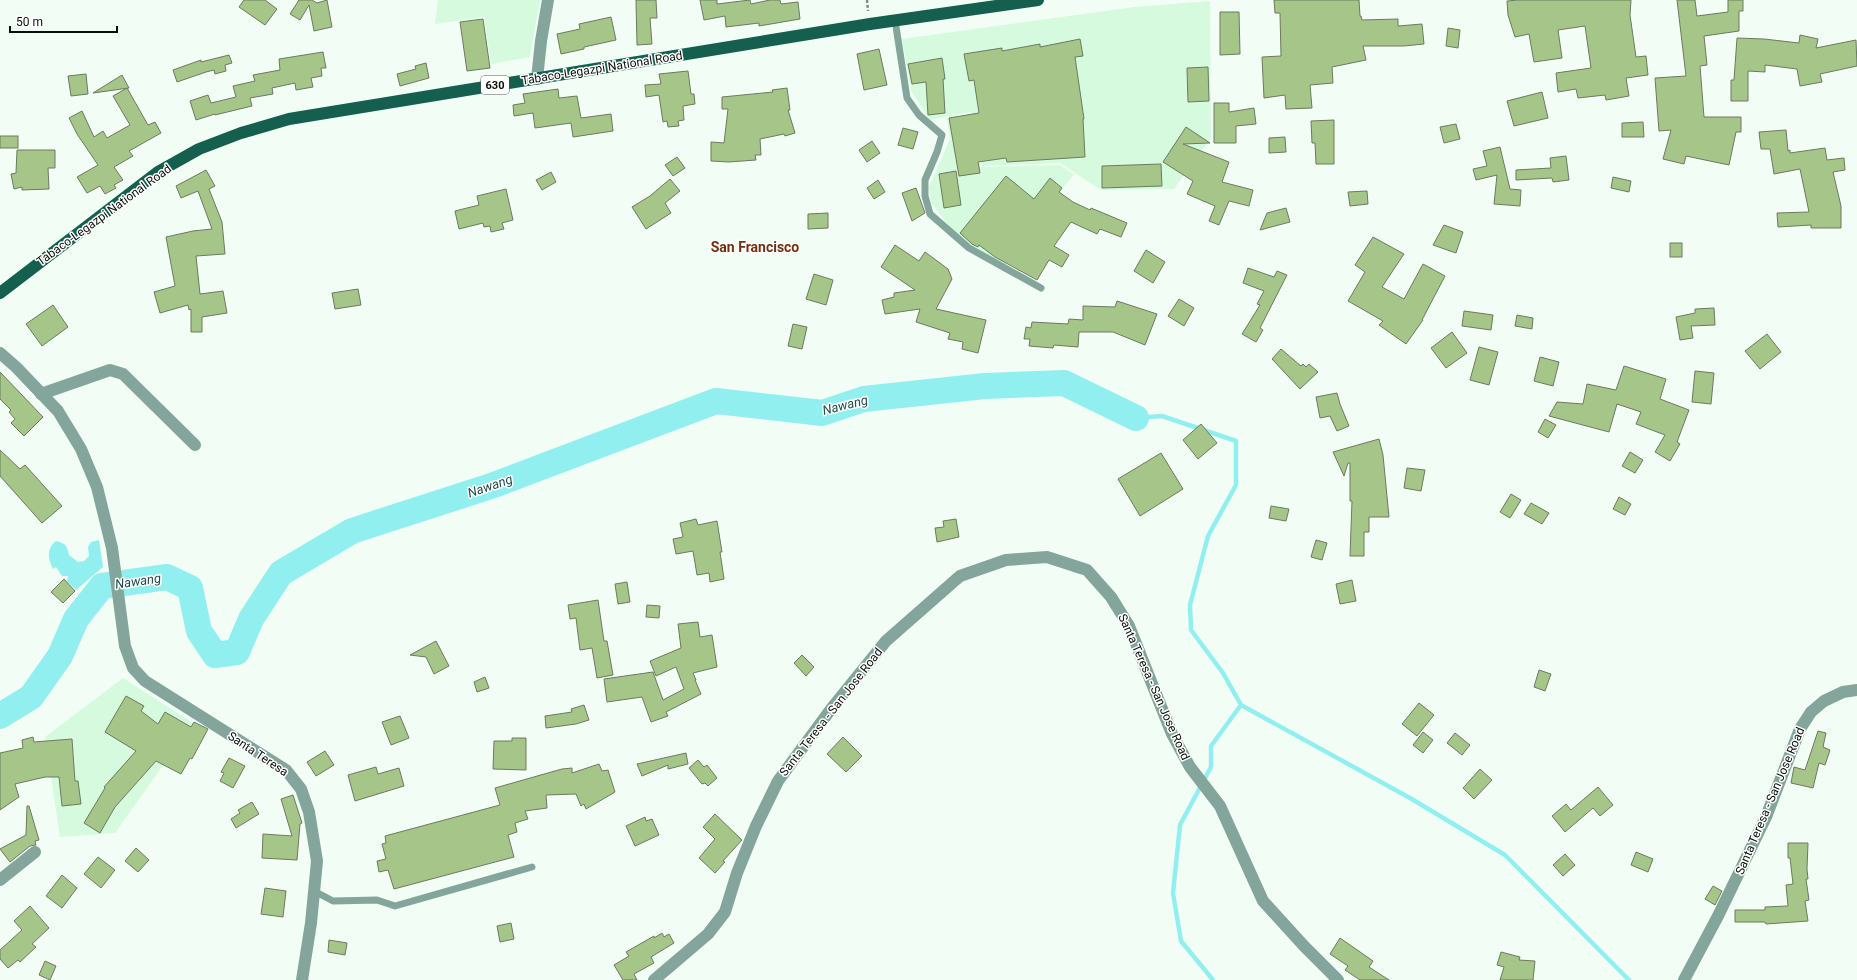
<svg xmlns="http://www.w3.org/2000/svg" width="1857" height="980" font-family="Roboto,sans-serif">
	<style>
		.built { fill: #d5fade }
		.water { fill: #92efef }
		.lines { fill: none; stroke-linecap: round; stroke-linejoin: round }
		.stream { stroke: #92efef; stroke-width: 4.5 }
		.river { stroke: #92efef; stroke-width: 26 }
		.building { fill: #a6c689; stroke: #6b7a5f }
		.path { stroke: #808a82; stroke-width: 2.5; stroke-dasharray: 3 2; stroke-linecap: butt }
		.lane { stroke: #84a59b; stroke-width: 7 }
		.street { stroke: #84a59b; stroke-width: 12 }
		.primary { stroke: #145f4e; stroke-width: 12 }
		.labels { text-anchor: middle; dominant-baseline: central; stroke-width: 3; stroke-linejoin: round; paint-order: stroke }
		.shield { fill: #fff; stroke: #515752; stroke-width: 1 }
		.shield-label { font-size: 11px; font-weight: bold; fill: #060f08 }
		.street-label { font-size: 12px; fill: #060f08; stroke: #fff }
		.water-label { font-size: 13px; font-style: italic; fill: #214d4c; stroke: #fff }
		.quarter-label { font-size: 14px; font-weight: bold; fill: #713111; stroke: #fff }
	</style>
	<rect width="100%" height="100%" fill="#f2fef5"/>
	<!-- built -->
	<g class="built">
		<path d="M438,0H540L530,57L491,64L484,17L435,24Z"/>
		<path d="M1210,1L1211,138L1174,189L1101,190L1060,163L982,166L971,112L930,120L911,91L902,39L1134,7Z"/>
		<path d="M971,114L981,167L1060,165L1074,174L1030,230L1006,265L976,249L951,228L931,203L929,187L950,139L947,118Z"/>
		<path d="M123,678L193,723L115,833L60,837L45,737Z"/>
	</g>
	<!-- water -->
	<path class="water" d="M99,540L103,567L76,590L67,581L68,576H62L56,567L53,569C48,558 46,549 56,541C65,543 67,545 69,555L78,562L84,561L89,556L88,547L91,542Z"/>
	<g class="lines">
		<!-- stream -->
		<g class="stream">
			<path d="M1136,418L1162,416L1236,441V485L1208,536L1190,605L1191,630L1223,673L1241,705L1211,746V767L1180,825L1173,893L1181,941L1213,980"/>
			<path d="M1241,705L1410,798L1505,855L1629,980"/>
		</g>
		<!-- river -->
		<path class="river" d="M0,716L31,697L60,656L76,619L102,586L167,577L190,588L199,631L215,655L237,652L251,619L281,573L352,531L494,485L716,401L822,413L864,399L985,386L1064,383L1136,418"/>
	</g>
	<!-- building -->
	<g class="building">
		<path d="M244,0H265L277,9L265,25L239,7Z"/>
		<path d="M299,0H312L317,3L327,0L332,27L314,31L309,5L300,20L290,14Z"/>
		<path d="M636,0H656L657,18H650L652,44L637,45Z"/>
		<path d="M700,0H717V4L750,0L751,4L770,0H780L781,4L798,2L800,19L759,26V23L726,27L725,16L704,20Z"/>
		<path d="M1274,0H1359L1360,16H1361L1362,20L1398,19V26L1422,24L1424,44L1404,46H1363L1366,60L1332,67L1333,83L1310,85L1312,108L1286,109L1285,95L1264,98L1262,57L1281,56L1280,13H1275Z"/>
		<path d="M1518,0H1631L1630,15L1636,57L1646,56L1648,75L1626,78L1629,96L1606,100L1605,95L1578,98L1576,89L1558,92L1556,73L1591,68L1585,26L1558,30L1562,58L1534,62L1529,34L1515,37L1508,15L1507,1Z"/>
		<path d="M1677,0H1695L1697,16L1728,12V0H1743V11H1739V31L1704,36L1707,65L1700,66L1704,117H1741V132H1736L1729,165L1686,156L1684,164L1663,159L1671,130L1659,131L1655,78L1686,76Z"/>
		<path d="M1220,12H1239L1240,54L1220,55Z"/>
		<path d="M611,17L616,40L584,47V49L561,54L557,34L580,29L579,24Z"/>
		<path d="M483,19L490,68L467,71L460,22Z"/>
		<path d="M1448,28L1460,30L1458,48L1446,46Z"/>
		<path d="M1800,35L1818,39L1816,48L1856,40L1857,66L1820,74L1822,82L1800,86L1797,69L1765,65V72L1748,71V101H1731V80H1734L1737,38L1764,39L1799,43Z"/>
		<path d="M1080,39L1083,56L1075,57L1084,119H1083L1085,157L1007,162L1006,158L978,162L980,173L959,176L949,118L979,113L974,80L969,81L964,54L1002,48V51L1040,44V47Z"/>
		<path d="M879,49L887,85L864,90L857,54Z"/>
		<path d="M323,52L326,68H321L322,76L311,78L313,87L296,90L295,83L272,88L273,94L250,98L252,106L215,115V114L196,120L190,101L208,95L211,103L236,97L233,86L255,81L253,75L280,70L279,59Z"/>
		<path d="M229,55L232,63L225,65L226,71L215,74L214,70L206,72L177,82L173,70L201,60V62Z"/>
		<path d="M942,58L945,79H943L945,113L928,115L926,82L912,84L908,64Z"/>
		<path d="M426,63L429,78L400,86L397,74L416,69L415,66Z"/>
		<path d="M1208,67L1209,101L1188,102L1187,68Z"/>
		<path d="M688,71L691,94H694L695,104L683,106L684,120L678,121L679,126L668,127L667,121L663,122L659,95L646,97L645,85L661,84L659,74Z"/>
		<path d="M86,74L88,94L71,96L68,76Z"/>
		<path d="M122,75L129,88L93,93Z"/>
		<path d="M127,88L148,125L155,122L161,133L129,151L133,156L114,167L123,180L114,185L116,188L105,194L100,186L87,193L77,177L98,165L77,134L69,118L82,111L94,137L103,131L107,138L130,125L113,96Z"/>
		<path d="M787,88L790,110H788L795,133L785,136L784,134L760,139L761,155H755L756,160L729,162L711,161V142L724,143L728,109H722V97L773,92L772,90Z"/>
		<path d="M558,89L559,98L577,96L581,118L611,114L613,131L573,137L571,123L535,128L533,113L514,116L513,105L525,103L523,94Z"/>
		<path d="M1542,92L1548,118L1514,126L1507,101Z"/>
		<path d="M1214,103H1229V112L1254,108L1256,124L1236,126V143H1214Z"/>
		<path d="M1334,120V164H1316L1315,143H1312L1311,121Z"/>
		<path d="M1643,122L1644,137H1622V123Z"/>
		<path d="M1456,124L1460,139L1444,143L1440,127Z"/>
		<path d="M1186,127L1210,143L1183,144L1229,162L1222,182L1253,190L1249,206L1229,201L1219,225L1209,221L1215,206L1187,194L1193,181L1163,162Z"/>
		<path d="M903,128L918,132L913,149L898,145Z"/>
		<path d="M1786,130L1788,151L1790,150V153L1825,148L1827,160L1844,158L1845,170L1833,172L1841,206V228H1811V225L1778,227L1777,213L1809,212L1800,169L1774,174L1770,149H1761L1759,132Z"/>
		<rect x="0" y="136" width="18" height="12"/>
		<path d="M1285,137L1286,152L1269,153V138Z"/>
		<path d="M872,141L880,153L867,162L859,150Z"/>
		<path d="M1500,147L1510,189L1521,190L1520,206L1494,204L1497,175L1476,180L1473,169L1487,166L1483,151Z"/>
		<path d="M17,150H55V168H48L49,189L22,190V187L14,189L11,174L16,173Z"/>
		<path d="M1566,156L1569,180L1553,182L1552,178L1516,180V170L1551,168L1550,158Z"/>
		<path d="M677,157L685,168L673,176L665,165Z"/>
		<path d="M1161,164L1162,186L1102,188V166Z"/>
		<path d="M206,170L215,186L209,189L222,222L225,254L196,256L200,294L223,291L227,313L202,317V332H191V309L189,310L188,305L160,313L154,292L175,286L166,237L193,231L212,229L198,191L181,198L176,186Z"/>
		<path d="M956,171L961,205L944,208L939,174Z"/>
		<path d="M551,172L556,182L542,190L536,180Z"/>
		<path d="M1006,176L1034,199L1050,178L1062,188L1059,192L1073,202L1090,210L1091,208L1127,223L1121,237L1100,229L1097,234L1071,222L1054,246L1069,255L1062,267L1049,260L1037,280L995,257L979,245L978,247L972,244L960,233Z"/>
		<path d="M1613,177L1631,181L1629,192L1611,188Z"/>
		<path d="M670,179L680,191L665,203L671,213L646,229L632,207L650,196Z"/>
		<path d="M878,180L885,192L874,199L867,188Z"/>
		<path d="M916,188L925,213L912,221L902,193Z"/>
		<path d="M506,189L513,220L502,223L504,229L491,232L490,226L484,227L483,223L459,229L455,211L479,205L477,196Z"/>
		<path d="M1367,191L1368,204L1350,206L1348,192Z"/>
		<path d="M1286,208L1290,222L1260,230L1267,213Z"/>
		<path d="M828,213V228L808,229V214Z"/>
		<path d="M1444,225L1463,232L1456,253L1433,245Z"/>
		<path d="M1373,237L1404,254L1382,287L1404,299L1423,264L1445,276L1422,320H1423L1406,344L1379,325L1383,321L1348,301L1365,272L1355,265Z"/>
		<rect x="1670" y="243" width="12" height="14"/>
		<path d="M895,245L919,261L925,252L948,269L952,279L936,309L986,320L978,353L962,349L963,342L948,339L950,333L916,322L920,309L885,314L882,300L894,297V293L915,290L881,267Z"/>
		<path d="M1146,250L1165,262L1153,283L1134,271Z"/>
		<path d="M1248,268L1274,277L1277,271L1287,275L1260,328L1263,330L1256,342L1242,334L1260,305L1257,304L1264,291L1243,283Z"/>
		<path d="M814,274L833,280L826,305L806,299Z"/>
		<path d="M358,289L361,305L335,309L332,293Z"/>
		<path d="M1179,299L1194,308L1184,326L1168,316Z"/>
		<path d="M1117,301L1157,314L1145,345L1113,332H1079L1078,347L1054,345L1053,348L1029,346L1030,339H1024L1026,327L1031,328L1032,322L1068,324L1069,319L1083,320V306L1115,307Z"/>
		<path d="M53,305L68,327L42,346L26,324Z"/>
		<path d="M1714,308L1715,325L1691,326L1693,338L1680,340L1676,317L1695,313V309Z"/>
		<path d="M1464,311L1493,315L1491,330L1462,326Z"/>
		<path d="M1517,315L1533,318L1532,329L1515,326Z"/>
		<path d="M793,324L807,327L802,349L788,346Z"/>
		<path d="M1452,332L1467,353L1446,368L1431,348Z"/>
		<path d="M1767,334L1781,352L1760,369L1745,351Z"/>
		<path d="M1479,347L1498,352L1489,385L1470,380Z"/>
		<path d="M1281,349L1301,366L1303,364L1306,367L1309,364L1318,372L1300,389L1272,359Z"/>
		<path d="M1540,357L1559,362L1553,386L1534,381Z"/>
		<path d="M1624,366L1666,379L1660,399L1689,410L1677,442L1680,444L1670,461L1655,452L1665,435L1636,424L1641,412L1617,404L1609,432L1549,416L1557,402L1583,404L1587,384L1616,390Z"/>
		<path d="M1695,371L1714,373L1711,404L1692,402Z"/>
		<path d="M0,372L43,417L24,436L11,423L15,419L9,412L11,410L0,399Z"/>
		<path d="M1337,393L1340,404L1349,426L1337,431L1330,416L1320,418L1316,397Z"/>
		<path d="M1545,419L1556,425L1548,438L1538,432Z"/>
		<path d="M1201,424L1217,443L1198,459L1183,440Z"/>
		<path d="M1379,439L1383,455L1389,517H1369V532H1364V556H1350L1352,501H1350V463H1348L1344,476L1333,452Z"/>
		<path d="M0,450L20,469L25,465L62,506L42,523L0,476Z"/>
		<path d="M1630,452L1643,460L1635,473L1622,466Z"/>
		<path d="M1161,453L1183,489L1140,516L1118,479Z"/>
		<path d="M1407,468L1425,470L1421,491L1404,488Z"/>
		<path d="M1511,494L1521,500L1510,518L1500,512Z"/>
		<path d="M1619,497L1631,504L1625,515L1613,509Z"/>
		<path d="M1531,503L1549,513L1542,524L1524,514Z"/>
		<path d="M1271,506L1289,509L1286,521L1269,518Z"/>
		<path d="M696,519L698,525L717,521L722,552H720L724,579L710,582L709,573L697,575L693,551L676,554L673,539L683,537L680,523Z"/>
		<path d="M956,519L959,537L937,542L935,528L944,527L943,521Z"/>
		<path d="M1316,540L1327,543L1322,560L1311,557Z"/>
		<path d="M64,579L75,591L63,603L51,592Z"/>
		<path d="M1352,580L1356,601L1340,604L1336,584Z"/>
		<path d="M627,582L630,602L618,604L615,584Z"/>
		<path d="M598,600L604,641H607L613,675L597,678L592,648L580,650L576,618L570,619L568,605Z"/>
		<path d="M647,605L660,606L659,618L646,617Z"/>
		<path d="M698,622L700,637L712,635L717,667L693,673L696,680H695L701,694L666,712L668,716L651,722L642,697L607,702L604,679L653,672L663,700L684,689L676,667L656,676L650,661L681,648L678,624Z"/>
		<path d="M436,641L449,666L434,674L426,657L410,655Z"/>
		<path d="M802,655L814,667L806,676L794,663Z"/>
		<path d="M1539,670L1551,674L1545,691L1534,687Z"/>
		<path d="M485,677L489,688L477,692L474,682Z"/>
		<path d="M126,696L144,706L141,711L158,724L165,712L191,727L194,722L208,729L192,759L190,758L181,774L156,761L115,807L100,833L84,823L105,788L104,787L136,751L105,732Z"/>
		<path d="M1419,703L1434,715L1417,736L1402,724Z"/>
		<path d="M584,705L589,720L576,724L546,728L545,716L572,712L571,709Z"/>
		<path d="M400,716L409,738L391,745L382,722Z"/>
		<path d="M1818,731L1826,733L1823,747L1830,750L1825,765L1819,763L1813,788L1791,783L1794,767L1805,770Z"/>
		<path d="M1423,732L1433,740L1423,753L1413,745Z"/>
		<path d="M1455,733L1470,745L1462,755L1447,743Z"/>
		<path d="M33,737L34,742L72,739L75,781H78L81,804L62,806L59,777H45L15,784L19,797L0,810V753L23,748L22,740Z"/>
		<path d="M843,737L862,756L846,772L827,754Z"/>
		<path d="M512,738H526V770L493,769L494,741H512Z"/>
		<path d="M325,751L334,765L316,776L307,762Z"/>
		<path d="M686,753L688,764L668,769V765L642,776L637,764Z"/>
		<path d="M229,758L245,766L233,788L220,781L224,773L221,772Z"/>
		<path d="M698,760L704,767L707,765L717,778L708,786L705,783L702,784L689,768Z"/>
		<path d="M599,764L602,771L608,770L615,792L586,809L584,804L581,806L576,794L546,795L547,808L525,811L528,819L515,823L517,832L508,835L514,857L394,889L388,870L379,872L377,861L386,859L382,844L386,843L385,836L500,805L495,788L562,769L572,768V773Z"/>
		<path d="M376,767L378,774L399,768L404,786L355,801L348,775Z"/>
		<path d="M1480,769L1492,780L1474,799L1463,788Z"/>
		<path d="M1598,787L1613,805L1600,816L1593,808L1565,832L1552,816L1566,804L1571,810Z"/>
		<path d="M293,795L302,823L300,824L297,860L262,858L263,834L292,836L281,799Z"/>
		<path d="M252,802L259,814L236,828L231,819L240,813L238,810Z"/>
		<path d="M27,806H29L39,840L35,841L36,845L30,846L10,862L0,849L26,835Z"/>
		<path d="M715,814L742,840L723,861L725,862L715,873L699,858L715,839L703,827Z"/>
		<path d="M645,817L646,821L652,819L659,835L635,846L626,826Z"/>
		<path d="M1788,843H1808L1807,869L1808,879H1806L1809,900L1805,901L1808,921L1766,924L1765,922H1735V910H1765V907L1788,906L1786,885L1793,884L1790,858H1788Z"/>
		<path d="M136,848L149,860L138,872L125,861Z"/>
		<path d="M1636,852L1653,859L1648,872L1631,865Z"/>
		<path d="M1565,854L1575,865L1563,876L1553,865Z"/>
		<path d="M98,857L115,870L101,888L84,874Z"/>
		<path d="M62,875L77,888L62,908L46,896Z"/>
		<path d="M1713,886L1722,891L1715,905L1705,899Z"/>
		<path d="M265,888L286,891L283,917L261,914Z"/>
		<path d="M30,906L49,928L32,944L36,947L20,962L18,960L8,968L0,959V950L22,930L14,921Z"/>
		<path d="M511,923L514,939L500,942L497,926Z"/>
		<path d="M662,933L664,937L669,934L674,943L651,957L654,963L634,974L637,980H623L614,965L629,956L626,952L654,936V938Z"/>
		<path d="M1340,938L1373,961L1369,967L1389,980H1360L1345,970L1348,966L1330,954Z"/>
		<path d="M329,940L347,943L345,955L328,952Z"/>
		<path d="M1501,952L1520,957L1519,960L1535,961L1533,980H1500L1504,967L1497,965Z"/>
		<path d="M45,961L56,966L50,980L39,975Z"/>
	</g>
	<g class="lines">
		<!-- path -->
		<path class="path" d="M867,0L868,11"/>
		<!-- lane -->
		<g class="lane">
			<path d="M895,20L907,98L919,115L942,135L937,152L925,180V196L930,214L969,248L1041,288"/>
			<path d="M314,891L333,901L377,900L395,906L532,867"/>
		</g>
		<!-- street -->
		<g class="street">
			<path d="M537,79L541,41L548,0"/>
			<path d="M0,353L16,367L58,411L81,449L97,487L112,548L125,646L133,668L145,681L286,770L301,789L309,812L317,861L311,923L302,980"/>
			<path d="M41,394L110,370L123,374L195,445"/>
			<path d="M0,880L35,852"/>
			<path d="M654,980L708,934L725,912L737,873L756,826L778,781L831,709L886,641L960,576L1006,560L1047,557L1087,570L1111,597L1129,626L1172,734L1190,767L1220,806L1263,901L1304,946L1338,980"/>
			<path d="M1684,980L1718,916L1766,817L1800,729L1811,712L1824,701L1843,692L1857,690"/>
		</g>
		<!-- primary -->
		<path class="primary" d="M0,293L158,172L199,149L241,133L289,119L870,24L1038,0"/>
	</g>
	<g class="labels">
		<!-- shield labels -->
		<rect class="shield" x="481" y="76" width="28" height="18" rx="3"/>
		<g class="shield-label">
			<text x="495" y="85">630</text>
		</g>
		<!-- street labels -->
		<g class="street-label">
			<text transform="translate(602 68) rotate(-9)">Tabaco-Legazpi National Road</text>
			<text transform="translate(104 215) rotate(-36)">Tabaco-Legazpi National Road</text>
			<text transform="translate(1154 687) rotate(66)">Santa Teresa - San Jose Road</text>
			<text transform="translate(831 712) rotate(-52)">Santa Teresa - San Jose Road</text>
			<text transform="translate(258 754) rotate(34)">Santa Teresa</text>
			<text transform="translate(1770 801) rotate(-67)">Santa Teresa - San Jose Road</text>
		</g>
		<!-- water labels -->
		<g class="water-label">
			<text transform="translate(845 405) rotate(-14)">Nawang</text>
			<text transform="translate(490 486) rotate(-19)">Nawang</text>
			<text transform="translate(138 581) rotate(-8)">Nawang</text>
		</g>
		<!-- quarter labels -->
		<g class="quarter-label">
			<text x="755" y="247">San Francisco</text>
		</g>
	</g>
	<!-- scale -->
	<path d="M10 26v6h107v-6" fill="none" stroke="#060f08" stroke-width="2"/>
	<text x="16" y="26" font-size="12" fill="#060f08" stroke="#ffffff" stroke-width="3" paint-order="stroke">50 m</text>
</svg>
